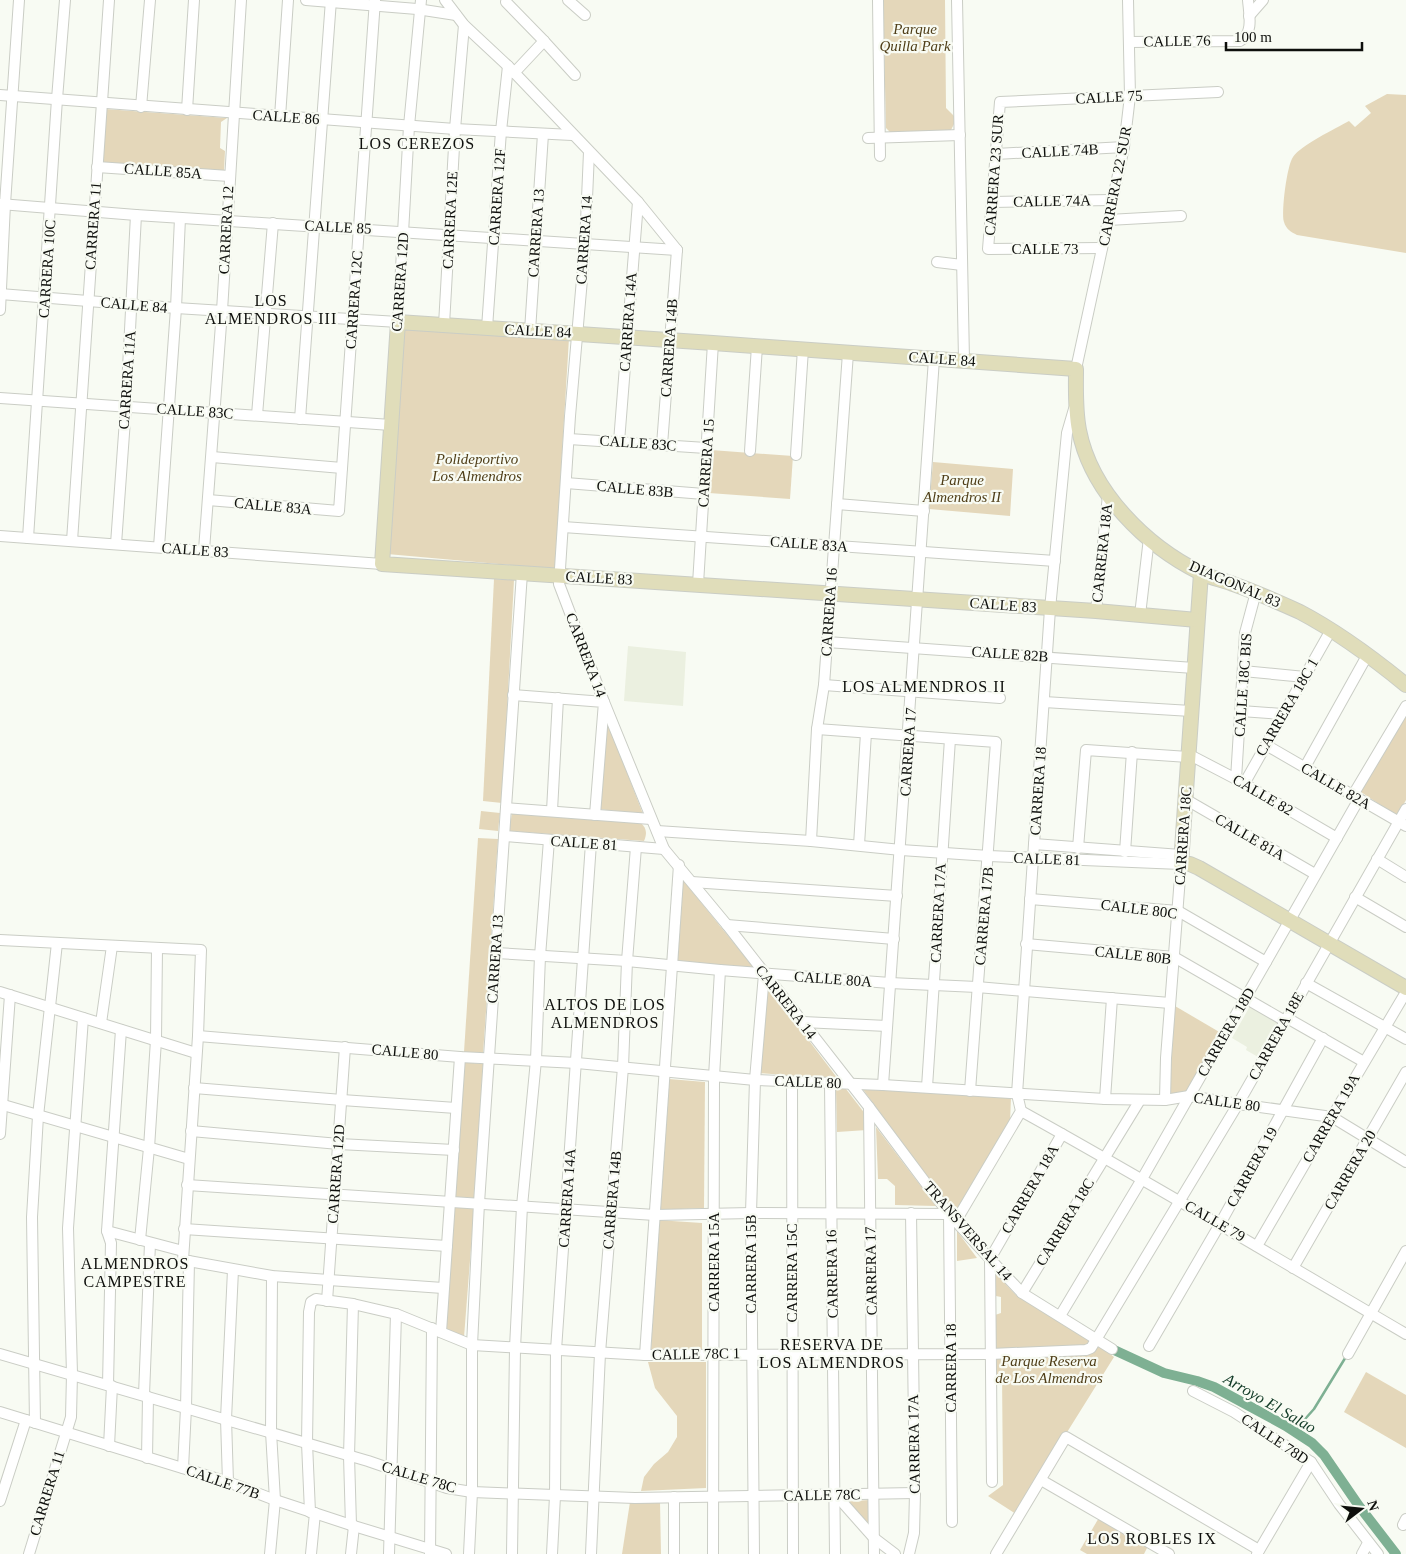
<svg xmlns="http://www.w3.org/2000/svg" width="1406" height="1554" font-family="Georgia,serif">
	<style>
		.built { fill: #ebf0e0 }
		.green { fill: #e4d7ba }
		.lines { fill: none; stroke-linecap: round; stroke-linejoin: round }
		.stream { stroke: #7eb093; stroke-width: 2.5 }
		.canal { stroke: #7eb093; stroke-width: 10 }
		.street-casing { stroke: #cacdc5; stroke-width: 12 }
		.secondary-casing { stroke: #cacdc5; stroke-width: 16 }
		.street { stroke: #fff; stroke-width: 10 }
		.secondary { stroke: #e0ddba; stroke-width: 14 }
		.labels { text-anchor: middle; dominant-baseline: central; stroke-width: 4.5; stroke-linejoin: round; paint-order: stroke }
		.park-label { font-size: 15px; font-style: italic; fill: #4f3e18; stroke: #f8fbf3 }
		.street-label { font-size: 15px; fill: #0e0f0c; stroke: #f8fbf3 }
		.neighbourhood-label { font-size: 16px; letter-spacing: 1px; fill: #0e0f0c; stroke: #f8fbf3 }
		.water-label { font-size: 16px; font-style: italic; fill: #113a26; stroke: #f8fbf3 }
	</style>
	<rect width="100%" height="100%" fill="#f8fbf3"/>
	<!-- built -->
	<g class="built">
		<path d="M628,646L686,652L683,706L624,701Z"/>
		<path d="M1250,1006L1278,1022L1258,1057L1246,1050L1247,1047L1232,1038Z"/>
	</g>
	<!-- green -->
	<g class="green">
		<path d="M883,0H945L946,108L954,116V124L951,130L891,133L886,128Z"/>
		<path d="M1387,94L1406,95V253L1297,235C1291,232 1286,229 1284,222C1281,212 1287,165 1293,157C1301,145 1335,129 1349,121L1355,127L1371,113L1365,106Z"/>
		<path d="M105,109L227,118L221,122L220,148L225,151L224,171L103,164Z"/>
		<path d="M403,327L569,338L555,569L387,554Z"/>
		<path d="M711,450L793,456L790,499L709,493Z"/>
		<path d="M933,462L1013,469L1010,516L929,509Z"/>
		<path d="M494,579L514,580L502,803L483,801Z"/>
		<path d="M1406,711V800L1397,816L1358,790Z"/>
		<path d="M607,721L643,814L598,809Z"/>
		<path d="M481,811L500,813L498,831L479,829Z"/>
		<path d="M512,813L641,823C647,829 647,834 644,841L509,831Z"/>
		<path d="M478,838L498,839L483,1054L464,1052Z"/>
		<path d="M682,879L754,968L676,961Z"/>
		<path d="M767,985L838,1079L759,1073Z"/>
		<path d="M1175,1006L1221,1033L1188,1091L1169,1095Z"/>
		<path d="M464,1062L483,1064L474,1198L455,1197Z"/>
		<path d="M669,1079L705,1082L704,1208L659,1210Z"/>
		<path d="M862,1088L1011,1097L1010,1123L957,1215L924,1173Z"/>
		<path d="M836,1089H846L866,1115L867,1130L837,1132Z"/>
		<path d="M876,1127L936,1206L895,1205V1186L887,1179H878Z"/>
		<path d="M455,1207L474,1209L464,1337L445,1330Z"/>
		<path d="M657,1220L702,1223V1349L651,1351Z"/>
		<path d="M957,1231L977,1258L957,1261Z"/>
		<path d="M996,1274L1016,1295L1091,1340L1114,1357L1016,1514L988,1496L1003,1485L1002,1374H995V1315L1001,1313V1297L996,1296Z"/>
		<path d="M648,1362H706V1488L641,1491L644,1477L654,1464L668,1452L677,1437V1416L655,1388Z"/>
		<path d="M1366,1372L1406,1395V1448L1344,1412Z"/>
		<path d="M869,1500V1529L842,1502Z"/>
		<path d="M630,1502H660L661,1554H622Z"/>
		<path d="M1100,1516L1148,1546L1144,1554H1087L1080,1550Z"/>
	</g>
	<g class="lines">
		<!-- stream -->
		<path class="stream" d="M1297,1428L1314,1409L1347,1355"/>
		<!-- canal -->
		<path class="canal" d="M1112,1349L1164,1373L1197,1381L1214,1387L1286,1426L1312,1443L1324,1455L1359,1506L1396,1554"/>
		<!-- street casing -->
		<g class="street-casing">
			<g id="street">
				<path d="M306,0L417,9L456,15"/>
				<path d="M445,0L464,25L508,66L638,202L677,250"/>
				<path d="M568,0L585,15"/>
				<path d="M878,0L880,156"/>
				<path d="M957,0L964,360"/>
				<path d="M506,2L544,41L575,75"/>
				<path d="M1249,16L1263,0"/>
				<path d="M1129,42L1240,41C1254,34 1249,13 1248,0"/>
				<path d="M514,73L544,41"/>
				<path d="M0,95L455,129L572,135"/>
				<path d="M141,107L150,0"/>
				<path d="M187,110L194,0"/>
				<path d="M280,117L288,0"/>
				<path d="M868,138L960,135"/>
				<path d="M589,152L585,245L570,416L559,584L604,702L664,849L727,925L869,1107L949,1214L990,1259L1022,1293L1112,1349"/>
				<path d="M996,154L1124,147"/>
				<path d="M97,167L229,176"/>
				<path d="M993,202L1112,200"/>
				<path d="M0,204L136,215L677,250"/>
				<path d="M1108,220L1181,216"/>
				<path d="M1102,248L988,249L1000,102L1218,92"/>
				<path d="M937,262L962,265"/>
				<path d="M0,294L176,308L398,322L409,126L421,0"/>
				<path d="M0,310L5,204L19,0"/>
				<path d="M444,325L455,129L464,25"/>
				<path d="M487,328L501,131L508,66"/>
				<path d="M530,331L543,134"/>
				<path d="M1076,369L1124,147L1130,96L1128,0"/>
				<path d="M0,398L391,425"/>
				<path d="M257,415L273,223"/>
				<path d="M300,419L331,0"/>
				<path d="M569,439L706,448"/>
				<path d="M619,442L638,202"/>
				<path d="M662,445L677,250"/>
				<path d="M750,451L757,346"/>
				<path d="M796,455L803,349"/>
				<path d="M212,457L342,468"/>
				<path d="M566,483L704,494"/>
				<path d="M208,500L339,511L375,0"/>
				<path d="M837,504L924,511"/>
				<path d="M563,527L1055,561"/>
				<path d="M0,536L382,564"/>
				<path d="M28,538L57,99L65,0"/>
				<path d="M72,541L109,0"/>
				<path d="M116,544L126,406L136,215"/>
				<path d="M159,547L176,308L180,218"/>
				<path d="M204,550L222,311L241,0"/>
				<path d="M698,584L713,343"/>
				<path d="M1096,611L1108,495"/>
				<path d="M1140,615L1149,538"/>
				<path d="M827,642L1194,668"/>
				<path d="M1243,671L1305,677"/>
				<path d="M824,685L1000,698"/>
				<path d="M513,695L604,702L595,815"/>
				<path d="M1044,702L1191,711"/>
				<path d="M1241,711L1282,714"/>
				<path d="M817,729L996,742L970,1091"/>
				<path d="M1266,745L1406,826"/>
				<path d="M1188,754L1236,779L1337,838"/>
				<path d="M1305,767L1368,654"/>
				<path d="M1236,779L1245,633L1256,592"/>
				<path d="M1244,784L1331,630"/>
				<path d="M1353,795L1406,706"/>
				<path d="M1185,799L1315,874"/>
				<path d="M506,808L651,819"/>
				<path d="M552,811L558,698"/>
				<path d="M657,831L811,841L901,850L989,856L1181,864L1166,1058L1165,1100"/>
				<path d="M504,836L664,849"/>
				<path d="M811,841L817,729L824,685L848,353"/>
				<path d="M1034,844L1181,855"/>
				<path d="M859,845L866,733"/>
				<path d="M1078,848L1086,750L1188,757"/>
				<path d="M1125,852L1132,752"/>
				<path d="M1377,859L1406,877"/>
				<path d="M692,882L897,896"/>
				<path d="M1355,897L1406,927"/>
				<path d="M1030,899L1178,911L1266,962"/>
				<path d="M727,925L894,939"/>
				<path d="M0,940L201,950L198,1036L183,1260L272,1276L443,1288"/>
				<path d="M1026,944L1174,957L1285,1021"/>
				<path d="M496,953L627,961L720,970L890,983L977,987L1170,1003"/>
				<path d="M1306,983L1406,1039"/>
				<path d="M0,992L196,1053"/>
				<path d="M1287,1018L1364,1062"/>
				<path d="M803,1022L887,1026"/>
				<path d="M101,1023L112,946"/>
				<path d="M198,1036L460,1057L577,1063L755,1080L883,1085L1105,1099L1165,1100L1189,1096L1238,1104L1332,1117L1406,1162"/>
				<path d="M792,1082L793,1554"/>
				<path d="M830,1083L835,1554"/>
				<path d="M883,1085L934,359"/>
				<path d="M927,1087L950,739"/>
				<path d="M194,1088L342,1100L456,1108"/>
				<path d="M1105,1099L1112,998"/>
				<path d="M0,1104L189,1159"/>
				<path d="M869,1107L874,1554"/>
				<path d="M1021,1111C1151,1183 1278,1259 1406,1334"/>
				<path d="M191,1131L339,1144L454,1150"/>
				<path d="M0,1134L10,995"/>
				<path d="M187,1185L655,1215L751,1213L949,1214L952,1522"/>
				<path d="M956,1221L1021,1111L1017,1094L1050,609L1067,433L1074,409"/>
				<path d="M184,1229L447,1246"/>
				<path d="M107,1231L183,1251"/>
				<path d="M140,1240L149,1148L156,1040L157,948"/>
				<path d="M1257,1246L1332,1117L1406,992"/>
				<path d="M1293,1268L1406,1072"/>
				<path d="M1022,1293L1140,1100"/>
				<path d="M327,1301L345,1047"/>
				<path d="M1060,1316L1142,1179L1359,799"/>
				<path d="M441,1332L460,1057"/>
				<path d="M1149,1346L1220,1224L1323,1038"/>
				<path d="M0,1354L368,1461L447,1488L472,1492L635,1498L915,1493"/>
				<path d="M1348,1354L1406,1251"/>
				<path d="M645,1355L679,865"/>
				<path d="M108,1385L111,1243L107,1231L121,1030"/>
				<path d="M1193,1391L1234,1412L1311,1462L1339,1504L1378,1554"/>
				<path d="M144,1395L150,1243"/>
				<path d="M0,1412L228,1482L275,1500L354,1526L446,1554"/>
				<path d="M35,1423L32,1217L38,1116L57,943"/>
				<path d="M109,1446L112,1386"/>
				<path d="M147,1458L148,1397"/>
				<path d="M183,1468L186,1408L189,1261"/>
				<path d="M1041,1480L1169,1554"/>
				<path d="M228,1482L226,1419L233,1270"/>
				<path d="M992,1482L990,1259L1062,1134"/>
				<path d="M835,1494L874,1538L895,1554"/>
				<path d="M674,1497V1554"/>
				<path d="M0,1501L26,1420"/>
				<path d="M310,1512L307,1443L309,1312L311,1302L316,1299L353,1304L396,1314L472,1345L645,1355L991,1354L1086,1350L1091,1348L1238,1104L1406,809"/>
				<path d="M351,1525L349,1456L353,1304"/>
				<path d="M1403,1525L1406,1519"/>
				<path d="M29,1554L71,1417L72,1374L68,1228L83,1018"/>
				<path d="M270,1554L275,1500L271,1432L272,1276"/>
				<path d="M311,1554L315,1513"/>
				<path d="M351,1554L354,1526"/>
				<path d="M389,1554L396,1314"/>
				<path d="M430,1554L432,1328"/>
				<path d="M469,1554L472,1492V1345L479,1203L522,573"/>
				<path d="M512,1554L515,1348L522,1206L536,1060L540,956L549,840"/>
				<path d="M552,1554L555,1496L556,1350L591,843"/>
				<path d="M591,1554L600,1353L623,1067L627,961L636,847"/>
				<path d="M713,1554L714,1077L720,970"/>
				<path d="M754,1554L751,1213L755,1080L764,974"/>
				<path d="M909,1554L914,1533L915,1493L911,1213"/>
				<path d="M996,1554L1066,1437L1259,1550"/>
				<path d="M1257,1554L1311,1462"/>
				<path d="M1362,1554L1368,1543"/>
			</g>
		</g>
		<!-- secondary casing -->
		<g class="secondary-casing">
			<g id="secondary">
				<path d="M1201,573L1181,864H1190L1199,868L1406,988"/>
				<path d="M1197,620L1096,611L382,564L398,322L713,343L1076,369C1076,390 1075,410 1079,430C1091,492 1146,546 1201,573C1211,578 1223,580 1233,584C1256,592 1278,602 1300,612C1338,632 1373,658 1406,685"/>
			</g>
		</g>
		<!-- street -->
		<use href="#street" class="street"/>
		<!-- secondary -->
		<use href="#secondary" class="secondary"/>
	</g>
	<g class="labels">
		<!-- park labels -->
		<g class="park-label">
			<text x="915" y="29">Parque<tspan x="915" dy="17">Quilla Park</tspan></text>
			<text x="477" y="459">Polideportivo<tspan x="477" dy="17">Los Almendros</tspan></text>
			<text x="962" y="480">Parque<tspan x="962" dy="17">Almendros II</tspan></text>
			<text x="1049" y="1361">Parque Reserva<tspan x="1049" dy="17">de Los Almendros</tspan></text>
		</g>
		<!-- street labels -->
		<g class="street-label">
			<text transform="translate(1177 41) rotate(-1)">CALLE 76</text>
			<text transform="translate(1109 97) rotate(-3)">CALLE 75</text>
			<text transform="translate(286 117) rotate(4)">CALLE 86</text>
			<text transform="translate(1060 151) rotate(-3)">CALLE 74B</text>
			<text transform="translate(163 171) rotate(4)">CALLE 85A</text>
			<text transform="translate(994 175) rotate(-86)">CARRERA 23 SUR</text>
			<text transform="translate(1115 186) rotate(-79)">CARRERA 22 SUR</text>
			<text transform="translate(497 197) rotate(-86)">CARRERA 12F</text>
			<text transform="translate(1052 201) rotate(-1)">CALLE 74A</text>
			<text transform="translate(450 220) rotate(-87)">CARRERA 12E</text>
			<text transform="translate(93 226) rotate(-86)">CARRERA 11</text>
			<text transform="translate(338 227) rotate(3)">CALLE 85</text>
			<text transform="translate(226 230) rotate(-87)">CARRERA 12</text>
			<text transform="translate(536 233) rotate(-86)">CARRERA 13</text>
			<text transform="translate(584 240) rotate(-86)">CARRERA 14</text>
			<text x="1045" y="249">CALLE 73</text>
			<text transform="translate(47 269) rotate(-86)">CARRERA 10C</text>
			<text transform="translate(400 282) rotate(-86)">CARRERA 12D</text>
			<text transform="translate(354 300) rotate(-86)">CARRERA 12C</text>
			<text transform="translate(134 305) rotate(5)">CALLE 84</text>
			<text transform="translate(628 322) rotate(-86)">CARRERA 14A</text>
			<text transform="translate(538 331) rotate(3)">CALLE 84</text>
			<text transform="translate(669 348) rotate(-86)">CARRERA 14B</text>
			<text transform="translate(942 359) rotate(4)">CALLE 84</text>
			<text transform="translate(127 380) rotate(-86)">CARRERA 11A</text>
			<text transform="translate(195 411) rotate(4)">CALLE 83C</text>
			<text transform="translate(638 443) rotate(4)">CALLE 83C</text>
			<text transform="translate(706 463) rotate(-86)">CARRERA 15</text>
			<text transform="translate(635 489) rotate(5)">CALLE 83B</text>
			<text transform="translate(273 506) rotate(5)">CALLE 83A</text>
			<text transform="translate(809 544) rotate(4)">CALLE 83A</text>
			<text transform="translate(195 550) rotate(4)">CALLE 83</text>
			<text transform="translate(1102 553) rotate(-84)">CARRERA 18A</text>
			<text transform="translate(599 578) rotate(3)">CALLE 83</text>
			<text transform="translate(1235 584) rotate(23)">DIAGONAL 83</text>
			<text transform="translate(1003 605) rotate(4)">CALLE 83</text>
			<text transform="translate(829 612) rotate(-86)">CARRERA 16</text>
			<text transform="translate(1010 654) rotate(4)">CALLE 82B</text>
			<text transform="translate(586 655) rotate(69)">CARRERA 14</text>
			<text transform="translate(1243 685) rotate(-86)">CALLE 18C BIS</text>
			<text transform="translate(1287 707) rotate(-60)">CARRERA 18C 1</text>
			<text transform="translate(908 752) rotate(-86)">CARRERA 17</text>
			<text transform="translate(1336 786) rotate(30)">CALLE 82A</text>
			<text transform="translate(1038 791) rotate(-86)">CARRERA 18</text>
			<text transform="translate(1263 795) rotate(30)">CALLE 82</text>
			<text transform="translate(1183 836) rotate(-86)">CARRERA 18C</text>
			<text transform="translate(1250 837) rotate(30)">CALLE 81A</text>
			<text transform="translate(584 843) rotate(4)">CALLE 81</text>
			<text transform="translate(1047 859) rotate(2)">CALLE 81</text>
			<text transform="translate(1139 909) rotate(7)">CALLE 80C</text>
			<text transform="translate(938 913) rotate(-87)">CARRERA 17A</text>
			<text transform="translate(984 916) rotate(-85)">CARRERA 17B</text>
			<text transform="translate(1133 955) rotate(6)">CALLE 80B</text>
			<text transform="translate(495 959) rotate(-86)">CARRERA 13</text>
			<text transform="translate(833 979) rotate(4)">CALLE 80A</text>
			<text transform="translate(786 1002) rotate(52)">CARRERA 14</text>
			<text transform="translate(1226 1032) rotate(-60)">CARRERA 18D</text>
			<text transform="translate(1276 1036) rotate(-61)">CARRERA 18E</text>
			<text transform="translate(405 1052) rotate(5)">CALLE 80</text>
			<text transform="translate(808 1082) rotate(2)">CALLE 80</text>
			<text transform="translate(1227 1102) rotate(8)">CALLE 80</text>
			<text transform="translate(1331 1118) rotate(-60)">CARRERA 19A</text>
			<text transform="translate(1252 1167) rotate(-61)">CARRERA 19</text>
			<text transform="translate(1350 1170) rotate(-60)">CARRERA 20</text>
			<text transform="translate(336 1174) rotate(-86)">CARRERA 12D</text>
			<text transform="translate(1030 1189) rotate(-60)">CARRERA 18A</text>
			<text transform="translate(567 1198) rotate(-86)">CARRERA 14A</text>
			<text transform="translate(612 1200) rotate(-85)">CARRERA 14B</text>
			<text transform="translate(1215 1221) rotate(30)">CALLE 79</text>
			<text transform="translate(1065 1222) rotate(-59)">CARRERA 18C</text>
			<text transform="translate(968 1231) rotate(49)">TRANSVERSAL 14</text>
			<text transform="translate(714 1262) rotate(-90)">CARRERA 15A</text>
			<text transform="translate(751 1264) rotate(-90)">CARRERA 15B</text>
			<text transform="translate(871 1271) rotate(-91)">CARRERA 17</text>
			<text transform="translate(792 1273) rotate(-90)">CARRERA 15C</text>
			<text transform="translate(832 1274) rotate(-91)">CARRERA 16</text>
			<text transform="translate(696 1354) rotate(-1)">CALLE 78C 1</text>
			<text transform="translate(951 1368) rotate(-90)">CARRERA 18</text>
			<text transform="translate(1275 1439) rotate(34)">CALLE 78D</text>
			<text transform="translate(914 1444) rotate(-91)">CARRERA 17A</text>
			<text transform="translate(419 1477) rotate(17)">CALLE 78C</text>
			<text transform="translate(223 1482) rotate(19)">CALLE 77B</text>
			<text transform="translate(47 1493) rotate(-73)">CARRERA 11</text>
			<text transform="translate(822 1495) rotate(-1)">CALLE 78C</text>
		</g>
		<!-- neighbourhood labels -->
		<g class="neighbourhood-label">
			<text x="417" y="143">LOS CEREZOS</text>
			<text x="271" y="300">LOS<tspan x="271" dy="18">ALMENDROS III</tspan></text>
			<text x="924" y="686">LOS ALMENDROS II</text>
			<text x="605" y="1004">ALTOS DE LOS<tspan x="605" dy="18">ALMENDROS</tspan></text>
			<text x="135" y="1263">ALMENDROS<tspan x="135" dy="18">CAMPESTRE</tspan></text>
			<text x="832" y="1344">RESERVA DE<tspan x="832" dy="18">LOS ALMENDROS</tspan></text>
			<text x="1152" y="1538">LOS ROBLES IX</text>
		</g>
		<!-- water labels -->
		<g class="water-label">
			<text transform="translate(1270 1403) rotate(30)">Arroyo El Salao</text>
		</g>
	</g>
	<!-- north arrow -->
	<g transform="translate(1361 1509) rotate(74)" stroke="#f8fbf3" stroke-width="4" paint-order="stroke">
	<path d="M0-4L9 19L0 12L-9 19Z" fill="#0e0f0c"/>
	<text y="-8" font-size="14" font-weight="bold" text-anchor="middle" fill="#0e0f0c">N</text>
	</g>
	<!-- scale -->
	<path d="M1226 42v8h136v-8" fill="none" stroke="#0e0f0c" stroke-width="2.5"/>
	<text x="1234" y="42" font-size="15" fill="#0e0f0c" stroke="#f8fbf3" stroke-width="4" paint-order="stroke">100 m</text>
</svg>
